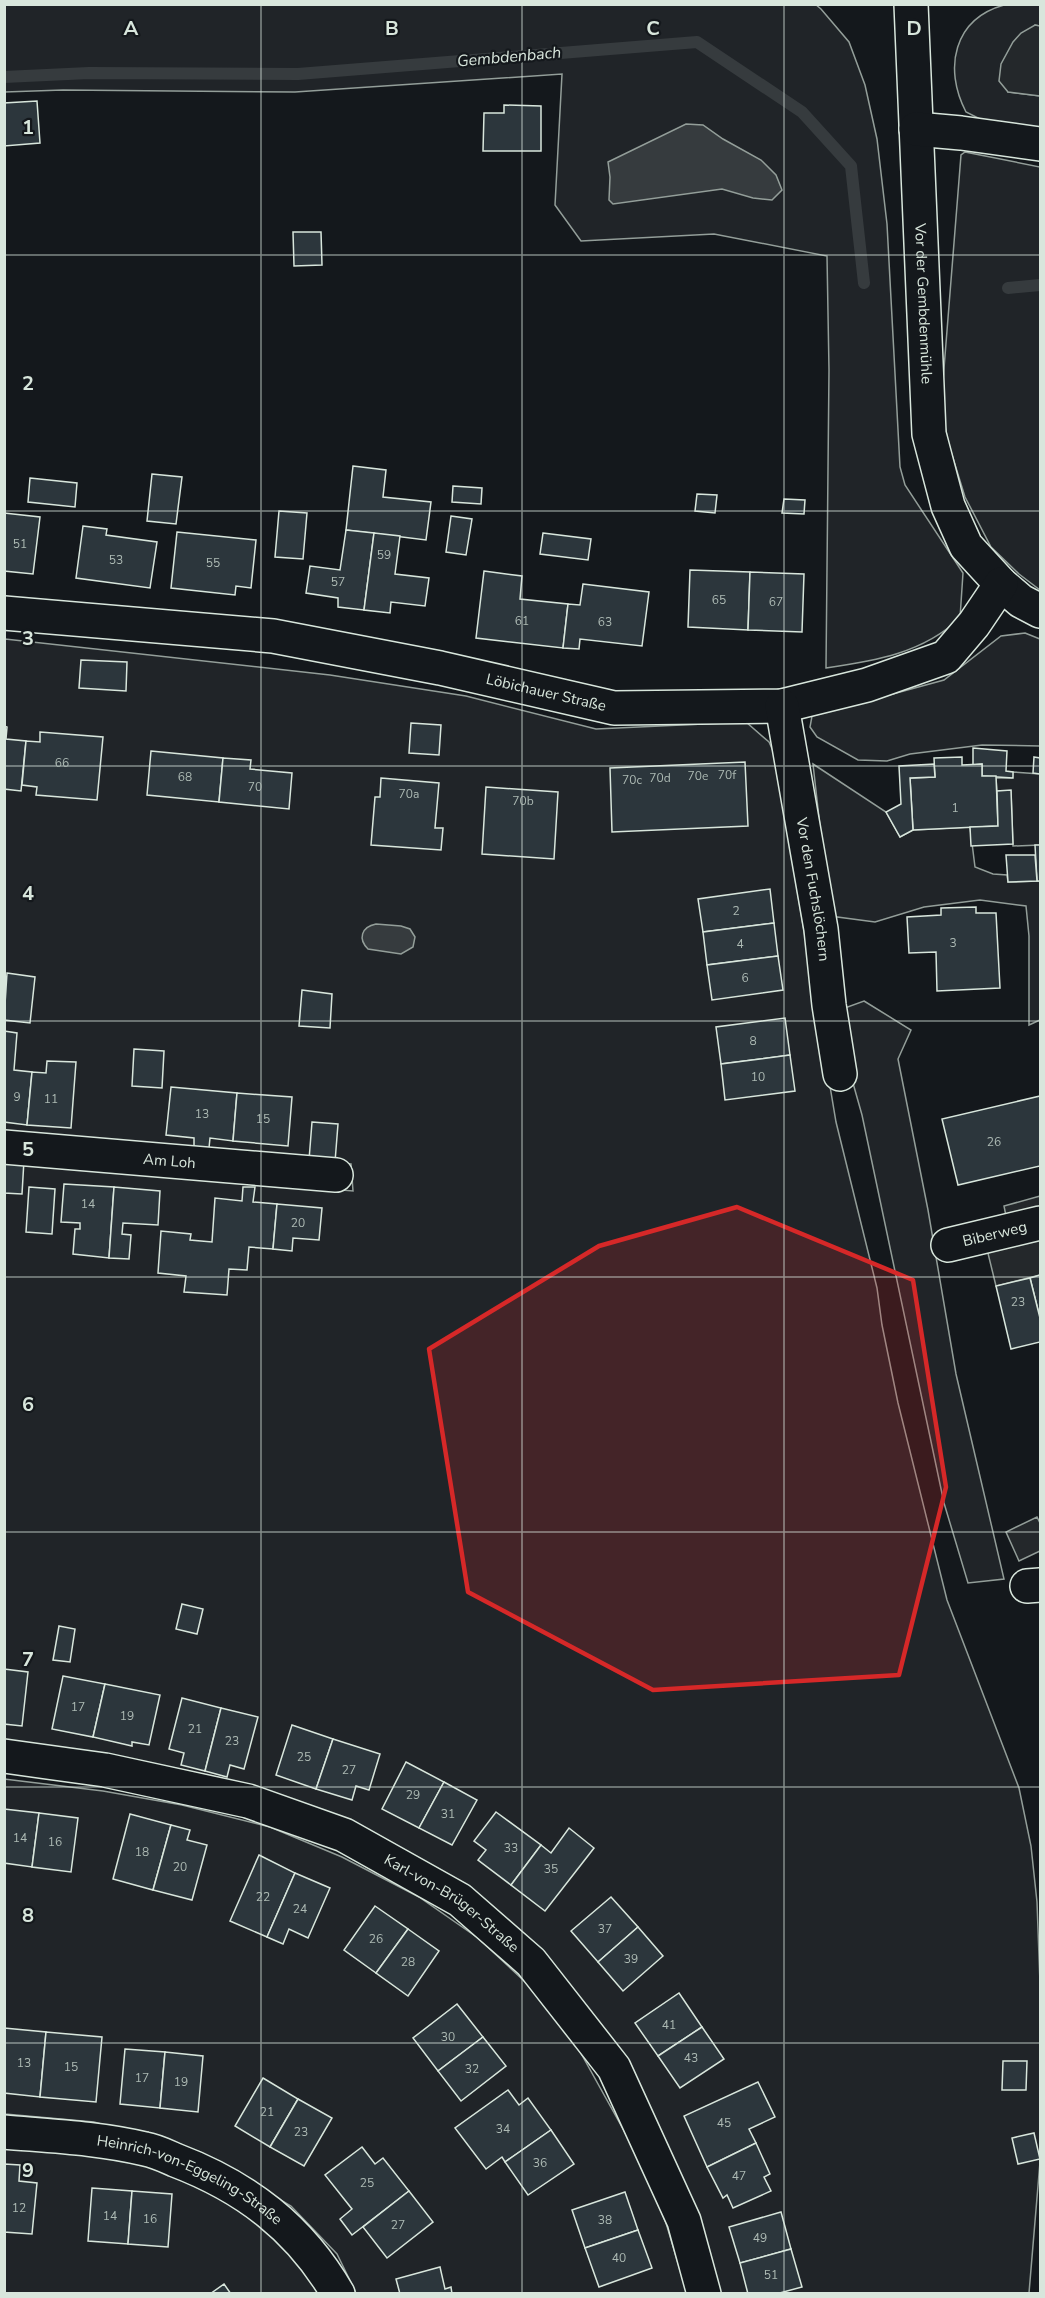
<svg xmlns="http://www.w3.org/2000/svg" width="1045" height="2298" font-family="'Nunito Sans',sans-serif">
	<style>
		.green { fill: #202428; stroke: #939e99; stroke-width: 1.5 }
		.parking { fill: #24282b; stroke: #939e99; stroke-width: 1.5 }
		.water { fill: #363b3e; stroke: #939e99; stroke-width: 1.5 }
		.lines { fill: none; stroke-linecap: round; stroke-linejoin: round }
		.stream { stroke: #363b3e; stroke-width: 12 }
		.building { fill: #2c363c; stroke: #d8e6dc; stroke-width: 1.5 }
		.minor-casing { stroke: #d8e6dc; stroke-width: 36 }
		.minor { stroke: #14181c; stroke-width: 33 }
		.marked { fill: #d62828; fill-opacity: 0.2; stroke: #d62828; stroke-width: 4.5; stroke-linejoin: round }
		.grid { fill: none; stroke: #d8e6dc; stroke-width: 1.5; stroke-opacity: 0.55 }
		.labels { text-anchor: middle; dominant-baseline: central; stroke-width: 4.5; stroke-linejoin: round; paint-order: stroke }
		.number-label { font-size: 12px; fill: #adbab4 }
		.street-label { font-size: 15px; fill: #d8e6dc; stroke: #14181c }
		.water-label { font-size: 16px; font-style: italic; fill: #d8e6dc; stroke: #14181c }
		.grid-label { font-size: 20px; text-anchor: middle; font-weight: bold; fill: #d8e6dc; stroke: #14181c; stroke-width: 4.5; stroke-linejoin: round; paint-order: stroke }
	</style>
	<rect width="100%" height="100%" fill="#14181c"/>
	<!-- green -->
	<g class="green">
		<path d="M815,4L821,9L849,42L865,85L877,139L887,224L900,467L905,485L963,573L960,618C923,653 875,661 826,668L829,370L827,256L714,234L581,241L555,205L562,74L295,92L63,90L5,92L4,5Z"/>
		<path d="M1004,5H1040V26L1035,25L1008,92L1040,96V129L982,120L966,112C943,68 954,19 1004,5Z"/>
		<path d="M965,152L1040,167V590L1019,574L991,547L965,497L948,442L941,406L961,155Z"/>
		<path d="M1025,633L1040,639V746L982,745L910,754L887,761L858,760L817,737L810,727L812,716L944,680L1001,636Z"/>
		<path d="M5,639L330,675L466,696L596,729L746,722L769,742L779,764L788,835L836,1122L877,1288L882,1325L898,1403L947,1600L1019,1788L1031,1846L1037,1902L1040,1983V2162L1029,2293H717L699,2220L656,2121L599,2025L373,1834L5,1745L4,1162L353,1191L351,1164L5,1135Z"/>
		<path d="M813,764L886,812L900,837L913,830L970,827L975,867L993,874L1007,875L1008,882L1040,881V1020L1029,1025V936L1026,906L980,900L924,907L875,922L830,916Z"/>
		<path d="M1013,772L1040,774V845L1013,846L1011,791H997L996,778H1012Z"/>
		<path d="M864,1001L911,1030L898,1059L928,1210L956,1374L1004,1579L968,1583L944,1503L862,1115L851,1076L842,1009Z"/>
		<path d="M4,1779L103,1791L182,1805L270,1827L342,1857L419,1897L478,1938L536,1992L573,2039L638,2156L666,2223L687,2293H356L337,2254L291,2206L200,2152L94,2122L5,2114Z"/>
		<path d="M4,2144L84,2150L164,2168L233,2202L278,2234L324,2293H5Z"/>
	</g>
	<!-- parking -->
	<g class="parking">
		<path d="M1035,25L1040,26V96L1008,92L999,81L1001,64L1013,42L1021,33Z"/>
		<path d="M1040,1196V1275L996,1286L984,1237L1009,1231L1004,1206Z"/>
		<path d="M1037,1517L1040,1523V1551L1019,1561L1006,1532Z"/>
	</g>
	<!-- water -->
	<g class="water">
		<path d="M686,124L703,125L723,139L761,160L776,175L782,190L772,200L753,198L722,189L613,204L609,200L610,177L608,162Z"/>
		<path d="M376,924L401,926L410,929L415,937L413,947L401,954L368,949C358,939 361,927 376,924Z"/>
	</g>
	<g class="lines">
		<!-- stream -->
		<g class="stream">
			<path d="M4,77L89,73L298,74L697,42L802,112L851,166L864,283"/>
			<path d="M1008,288L1040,285"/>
		</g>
	</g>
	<!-- building -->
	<g class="building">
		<path d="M37,101L40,143L4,146V103Z"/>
		<path d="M504,105L541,106V151H483L484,113H504Z"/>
		<path d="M293,232H321L322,265L294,266Z"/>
		<path d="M353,466L386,470L383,497L431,502L426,540L346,530Z"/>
		<path d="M152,474L182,477L176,524L147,521Z"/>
		<path d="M30,478L77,483L75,507L28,502Z"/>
		<path d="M453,486L482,488L481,504L452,502Z"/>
		<path d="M697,494L717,495L715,513L695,511Z"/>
		<path d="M784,499L805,500L804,514L782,513Z"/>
		<path d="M279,511L307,513L303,559L275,557Z"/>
		<path d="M4,513L40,517L33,574L4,571Z"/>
		<path d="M451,516L472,519L466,555L446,552Z"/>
		<path d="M83,526L107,529L106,535L157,542L150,588L76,578Z"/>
		<path d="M346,530L374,533L364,610L338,607V598L306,593L310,566L340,570Z"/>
		<path d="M177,532L256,540L251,588L236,586L235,595L171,588Z"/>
		<path d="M374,533L400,536L395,574L429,578L425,606L391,602L390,613L364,610Z"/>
		<path d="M543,533L591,539L588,560L540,554Z"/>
		<path d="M690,570L750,572L748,630L688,627Z"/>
		<path d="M484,571L522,576L520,599L568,604L563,648L476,638Z"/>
		<path d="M750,572L804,574L802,632L748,630Z"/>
		<path d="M583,584L649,592L642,646L580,639L579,649L563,648L568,604L580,605Z"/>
		<path d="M81,660L127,662L126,691L79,688Z"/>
		<path d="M411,723L441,725L439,755L409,753Z"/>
		<path d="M4,726L7,727L6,739L26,741L21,791L4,789Z"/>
		<path d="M40,732L103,737L97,800L36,795L37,787L22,785L26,741L40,742Z"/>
		<path d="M973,748L1007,751L1006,771L1013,772V778L982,776V764L973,765Z"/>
		<path d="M151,751L223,758L219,802L147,795Z"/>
		<path d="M962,757V765L982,764V776H996L998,826L913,830L910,778L935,777L934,758Z"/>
		<path d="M1034,757L1040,758V774L1033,773Z"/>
		<path d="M223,758L251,760L250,769L292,773L289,809L219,802Z"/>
		<path d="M745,762L748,826L612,832L610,768Z"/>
		<path d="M934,764L935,777L910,778L913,830L900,837L886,812L901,804L899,766Z"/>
		<path d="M381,778L439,783L435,828H443L441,850L371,845L375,797H380Z"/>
		<path d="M486,787L558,792L554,859L482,854Z"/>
		<path d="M1011,790L1013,844L971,846L970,827L998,826L997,791Z"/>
		<path d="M1035,845H1040V881H1037Z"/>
		<path d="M1006,855H1035L1037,881L1008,882Z"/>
		<path d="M770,889L774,923L703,932L698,899Z"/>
		<path d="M976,907V913H996L1000,988L937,991L936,952L909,953L907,917L941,915V908Z"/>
		<path d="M774,923L778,956L707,965L703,932Z"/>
		<path d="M778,956L783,990L712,1000L707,965Z"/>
		<path d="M7,973L35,977L30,1023L4,1020Z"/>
		<path d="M302,990L332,994L330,1028L299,1026Z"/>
		<path d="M785,1018L790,1055L721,1064L716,1027Z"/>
		<path d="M4,1031L17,1033L14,1070L32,1072L27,1125L4,1122Z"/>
		<path d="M134,1049L164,1051L162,1088L132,1086Z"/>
		<path d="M790,1055L795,1091L725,1100L721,1064Z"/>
		<path d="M47,1061L76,1062L71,1128L27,1125L32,1072L46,1073Z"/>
		<path d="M171,1087L237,1093L233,1141L210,1138L209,1148L194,1147V1138L166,1135Z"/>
		<path d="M237,1093L292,1097L288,1146L233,1141Z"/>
		<path d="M1040,1096V1166L958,1185L942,1119Z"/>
		<path d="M312,1122L338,1124L335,1162L309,1160Z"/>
		<path d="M4,1159L24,1160L22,1194L4,1193Z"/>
		<path d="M64,1184L114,1187L109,1258L73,1254L75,1229H80V1223L61,1222Z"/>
		<path d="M29,1187L55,1189L52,1234L26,1232Z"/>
		<path d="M114,1187L160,1191L158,1225L123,1223L122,1234L131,1235L129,1259L109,1258Z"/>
		<path d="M243,1187H255L253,1202L277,1204L273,1249L249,1247L247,1270L229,1269L227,1295L184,1292L186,1276L158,1273L161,1231L191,1234L190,1240L212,1242L215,1198L242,1201Z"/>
		<path d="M277,1204L322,1208L319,1240L293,1238L292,1251L273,1249Z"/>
		<path d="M1040,1275V1318L1030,1278Z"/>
		<path d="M1030,1278L1040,1318V1342L1011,1349L996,1286Z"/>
		<path d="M182,1604L203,1609L197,1634L176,1629Z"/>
		<path d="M59,1626L75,1629L70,1662L53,1660Z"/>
		<path d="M4,1669L28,1672L22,1726L4,1724Z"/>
		<path d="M63,1676L105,1684L93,1737L52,1729Z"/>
		<path d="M105,1684L160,1695L149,1745L132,1742V1746L93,1737Z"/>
		<path d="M182,1698L221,1708L205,1771L181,1765L184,1753L169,1749Z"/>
		<path d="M221,1708L258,1717L244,1769L230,1765L227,1777L205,1771Z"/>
		<path d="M292,1725L333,1739L316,1789L276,1775Z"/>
		<path d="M333,1739L380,1754L369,1790L356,1786L352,1800L316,1789Z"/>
		<path d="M406,1762L444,1782L419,1828L382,1809Z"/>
		<path d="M444,1782L477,1800L452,1845L419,1828Z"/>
		<path d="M4,1809L39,1813L32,1867L4,1863Z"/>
		<path d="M496,1812L541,1845L511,1885L478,1860L486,1850L474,1841Z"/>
		<path d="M39,1813L78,1818L71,1872L32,1867Z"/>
		<path d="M130,1814L171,1825L153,1890L113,1879Z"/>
		<path d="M171,1825L190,1830L187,1840L207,1845L192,1900L153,1890Z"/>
		<path d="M569,1828L594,1848L545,1911L511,1885L541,1845L551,1853Z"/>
		<path d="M259,1855L295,1873L267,1937L230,1921Z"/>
		<path d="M295,1873L330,1888L308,1938L289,1929L283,1944L267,1937Z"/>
		<path d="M611,1897L638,1927L598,1962L571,1931Z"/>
		<path d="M375,1906L408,1929L376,1973L344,1950Z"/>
		<path d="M638,1927L663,1956L623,1991L598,1962Z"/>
		<path d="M408,1929L439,1951L408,1996L376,1973Z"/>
		<path d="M679,1993L702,2027L658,2056L635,2023Z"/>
		<path d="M457,2004L483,2037L438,2071L413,2038Z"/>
		<path d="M702,2027L724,2059L680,2088L658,2056Z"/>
		<path d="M4,2028L46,2032L40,2097L4,2093Z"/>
		<path d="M46,2032L102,2037L96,2102L40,2097Z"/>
		<path d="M483,2037L506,2066L461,2101L438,2071Z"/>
		<path d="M125,2049L165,2052L160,2108L120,2104Z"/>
		<path d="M165,2052L203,2056L198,2112L160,2108Z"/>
		<path d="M1003,2061H1027L1026,2090H1002Z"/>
		<path d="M263,2078L298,2099L270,2147L235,2126Z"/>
		<path d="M758,2082L775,2117L749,2129L756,2143L707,2167L684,2116Z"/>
		<path d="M508,2090L519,2105L528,2098L551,2130L505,2162L502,2157L486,2169L455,2128Z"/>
		<path d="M298,2099L332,2118L304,2166L270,2147Z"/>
		<path d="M551,2130L574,2164L528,2195L505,2162Z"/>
		<path d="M1034,2133L1040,2159L1018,2164L1012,2138Z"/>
		<path d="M756,2143L770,2174L764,2177L771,2191L733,2208L727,2195L723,2198L707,2167Z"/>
		<path d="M362,2147L375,2164L383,2158L409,2191L352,2235L340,2219L352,2209L325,2175Z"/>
		<path d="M4,2164L20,2165L19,2181L37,2183L32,2234L4,2232Z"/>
		<path d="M92,2188L132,2191L128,2244L88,2241Z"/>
		<path d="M132,2191L172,2194L168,2247L128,2244Z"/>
		<path d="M409,2191L433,2222L387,2258L363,2227Z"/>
		<path d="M625,2192L638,2230L585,2248L572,2210Z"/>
		<path d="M781,2212L791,2249L740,2263L729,2227Z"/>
		<path d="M638,2230L652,2268L599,2287L585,2248Z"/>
		<path d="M791,2249L802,2287L776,2294H748L740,2263Z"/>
		<path d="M440,2267L445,2289L451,2287L452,2294H400L396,2279Z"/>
		<path d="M224,2284L231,2294H210Z"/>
	</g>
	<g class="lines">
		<!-- minor casing -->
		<g class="minor-casing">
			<g id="minor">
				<path id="s1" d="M911,4L929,434L948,506L966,546L1001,584L1021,601L1040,611"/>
				<path d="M916,129L961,133L1040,144"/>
				<path id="s2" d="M4,613L273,636L440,668L614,708L782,706L867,685L946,657L974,624L1001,584"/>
				<path id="s3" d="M782,706L821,929L829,1005L840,1074"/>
				<path id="s4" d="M4,1147L336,1175"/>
				<path id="s5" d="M948,1245L1040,1223"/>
				<path d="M1027,1586L1040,1585"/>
				<path id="s6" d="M4,1756L105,1770L248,1801L344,1835L460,1900L531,1962L614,2068L684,2221L704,2294"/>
				<path id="s7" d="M4,2132C51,2136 100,2138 145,2149C156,2151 166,2156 175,2160C246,2187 300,2228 338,2294"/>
			</g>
		</g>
		<!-- minor -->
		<use href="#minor" class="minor"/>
	</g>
	<!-- marked area -->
	<path class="marked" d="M737,1207L913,1280L946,1487L899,1675L653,1690L468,1592L429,1349L599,1246Z"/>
	<!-- grid -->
	<path class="grid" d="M261,4V2294M522,4V2294M784,4V2294M4,255H1040M4,511H1040M4,766H1040M4,1021H1040M4,1277H1040M4,1532H1040M4,1787H1040M4,2043H1040"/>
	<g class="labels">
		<!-- number labels -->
		<g class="number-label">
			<text x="20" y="544">51</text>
			<text x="384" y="555">59</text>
			<text x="116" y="560">53</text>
			<text x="213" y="563">55</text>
			<text x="338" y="582">57</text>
			<text x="719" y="600">65</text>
			<text x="776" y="602">67</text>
			<text x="522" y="621">61</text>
			<text x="605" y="622">63</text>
			<text x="62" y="763">66</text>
			<text x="727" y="775">70f</text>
			<text x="698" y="776">70e</text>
			<text x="185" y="777">68</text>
			<text x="660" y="778">70d</text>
			<text x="632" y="780">70c</text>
			<text x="255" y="787">70</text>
			<text x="409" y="794">70a</text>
			<text x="523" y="801">70b</text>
			<text x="955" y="808">1</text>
			<text x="736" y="911">2</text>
			<text x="953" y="943">3</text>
			<text x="740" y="944">4</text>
			<text x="745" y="978">6</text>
			<text x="753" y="1041">8</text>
			<text x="758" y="1077">10</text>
			<text x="17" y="1097">9</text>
			<text x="51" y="1099">11</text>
			<text x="202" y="1114">13</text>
			<text x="263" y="1119">15</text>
			<text x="994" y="1142">26</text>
			<text x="88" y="1204">14</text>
			<text x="298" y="1223">20</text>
			<text x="1018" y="1302">23</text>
			<text x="78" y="1707">17</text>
			<text x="127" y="1716">19</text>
			<text x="195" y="1729">21</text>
			<text x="232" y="1741">23</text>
			<text x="304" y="1757">25</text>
			<text x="349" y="1770">27</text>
			<text x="413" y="1795">29</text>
			<text x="448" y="1814">31</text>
			<text x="20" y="1838">14</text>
			<text x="55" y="1842">16</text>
			<text x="511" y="1848">33</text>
			<text x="142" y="1852">18</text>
			<text x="180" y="1867">20</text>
			<text x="551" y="1869">35</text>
			<text x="263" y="1897">22</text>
			<text x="300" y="1909">24</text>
			<text x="605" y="1929">37</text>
			<text x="376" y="1939">26</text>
			<text x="631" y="1959">39</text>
			<text x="408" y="1962">28</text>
			<text x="669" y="2025">41</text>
			<text x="448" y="2037">30</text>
			<text x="691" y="2058">43</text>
			<text x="24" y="2063">13</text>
			<text x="71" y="2067">15</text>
			<text x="472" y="2069">32</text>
			<text x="142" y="2078">17</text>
			<text x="181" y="2082">19</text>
			<text x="267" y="2112">21</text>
			<text x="724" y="2123">45</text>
			<text x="503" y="2129">34</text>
			<text x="301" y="2132">23</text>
			<text x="540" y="2163">36</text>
			<text x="739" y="2176">47</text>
			<text x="367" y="2183">25</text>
			<text x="19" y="2208">12</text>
			<text x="110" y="2216">14</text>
			<text x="150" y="2219">16</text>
			<text x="605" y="2220">38</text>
			<text x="398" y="2225">27</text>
			<text x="760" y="2238">49</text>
			<text x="619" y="2258">40</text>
			<text x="771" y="2275">51</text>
		</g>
		<!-- street labels -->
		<g class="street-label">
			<text stroke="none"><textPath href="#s1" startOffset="300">Vor der Gembdenmühle</textPath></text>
			<text stroke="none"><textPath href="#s2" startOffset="549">Löbichauer Straße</textPath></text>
			<text stroke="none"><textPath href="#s3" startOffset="186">Vor den Fuchslöchern</textPath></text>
			<text stroke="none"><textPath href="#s4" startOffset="166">Am Loh</textPath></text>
			<text stroke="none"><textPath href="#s5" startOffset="48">Biberweg</textPath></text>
			<text stroke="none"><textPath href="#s6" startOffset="478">Karl-von-Brüger-Straße</textPath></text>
			<text stroke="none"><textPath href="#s7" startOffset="195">Heinrich-von-Eggeling-Straße</textPath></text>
		</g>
		<!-- water labels -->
		<g class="water-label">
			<text transform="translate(509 57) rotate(-5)">Gembdenbach</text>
		</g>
	</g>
	<g class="grid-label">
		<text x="131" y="35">A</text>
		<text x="392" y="35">B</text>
		<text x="653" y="35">C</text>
		<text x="914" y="35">D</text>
		<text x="28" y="134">1</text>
		<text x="28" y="390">2</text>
		<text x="28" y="645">3</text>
		<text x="28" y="900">4</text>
		<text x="28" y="1156">5</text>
		<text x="28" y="1411">6</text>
		<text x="28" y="1666">7</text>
		<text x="28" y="1922">8</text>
		<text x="28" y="2177">9</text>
	</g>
	<!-- border -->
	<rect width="1045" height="2298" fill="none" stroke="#d8e6dc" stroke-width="12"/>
</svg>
